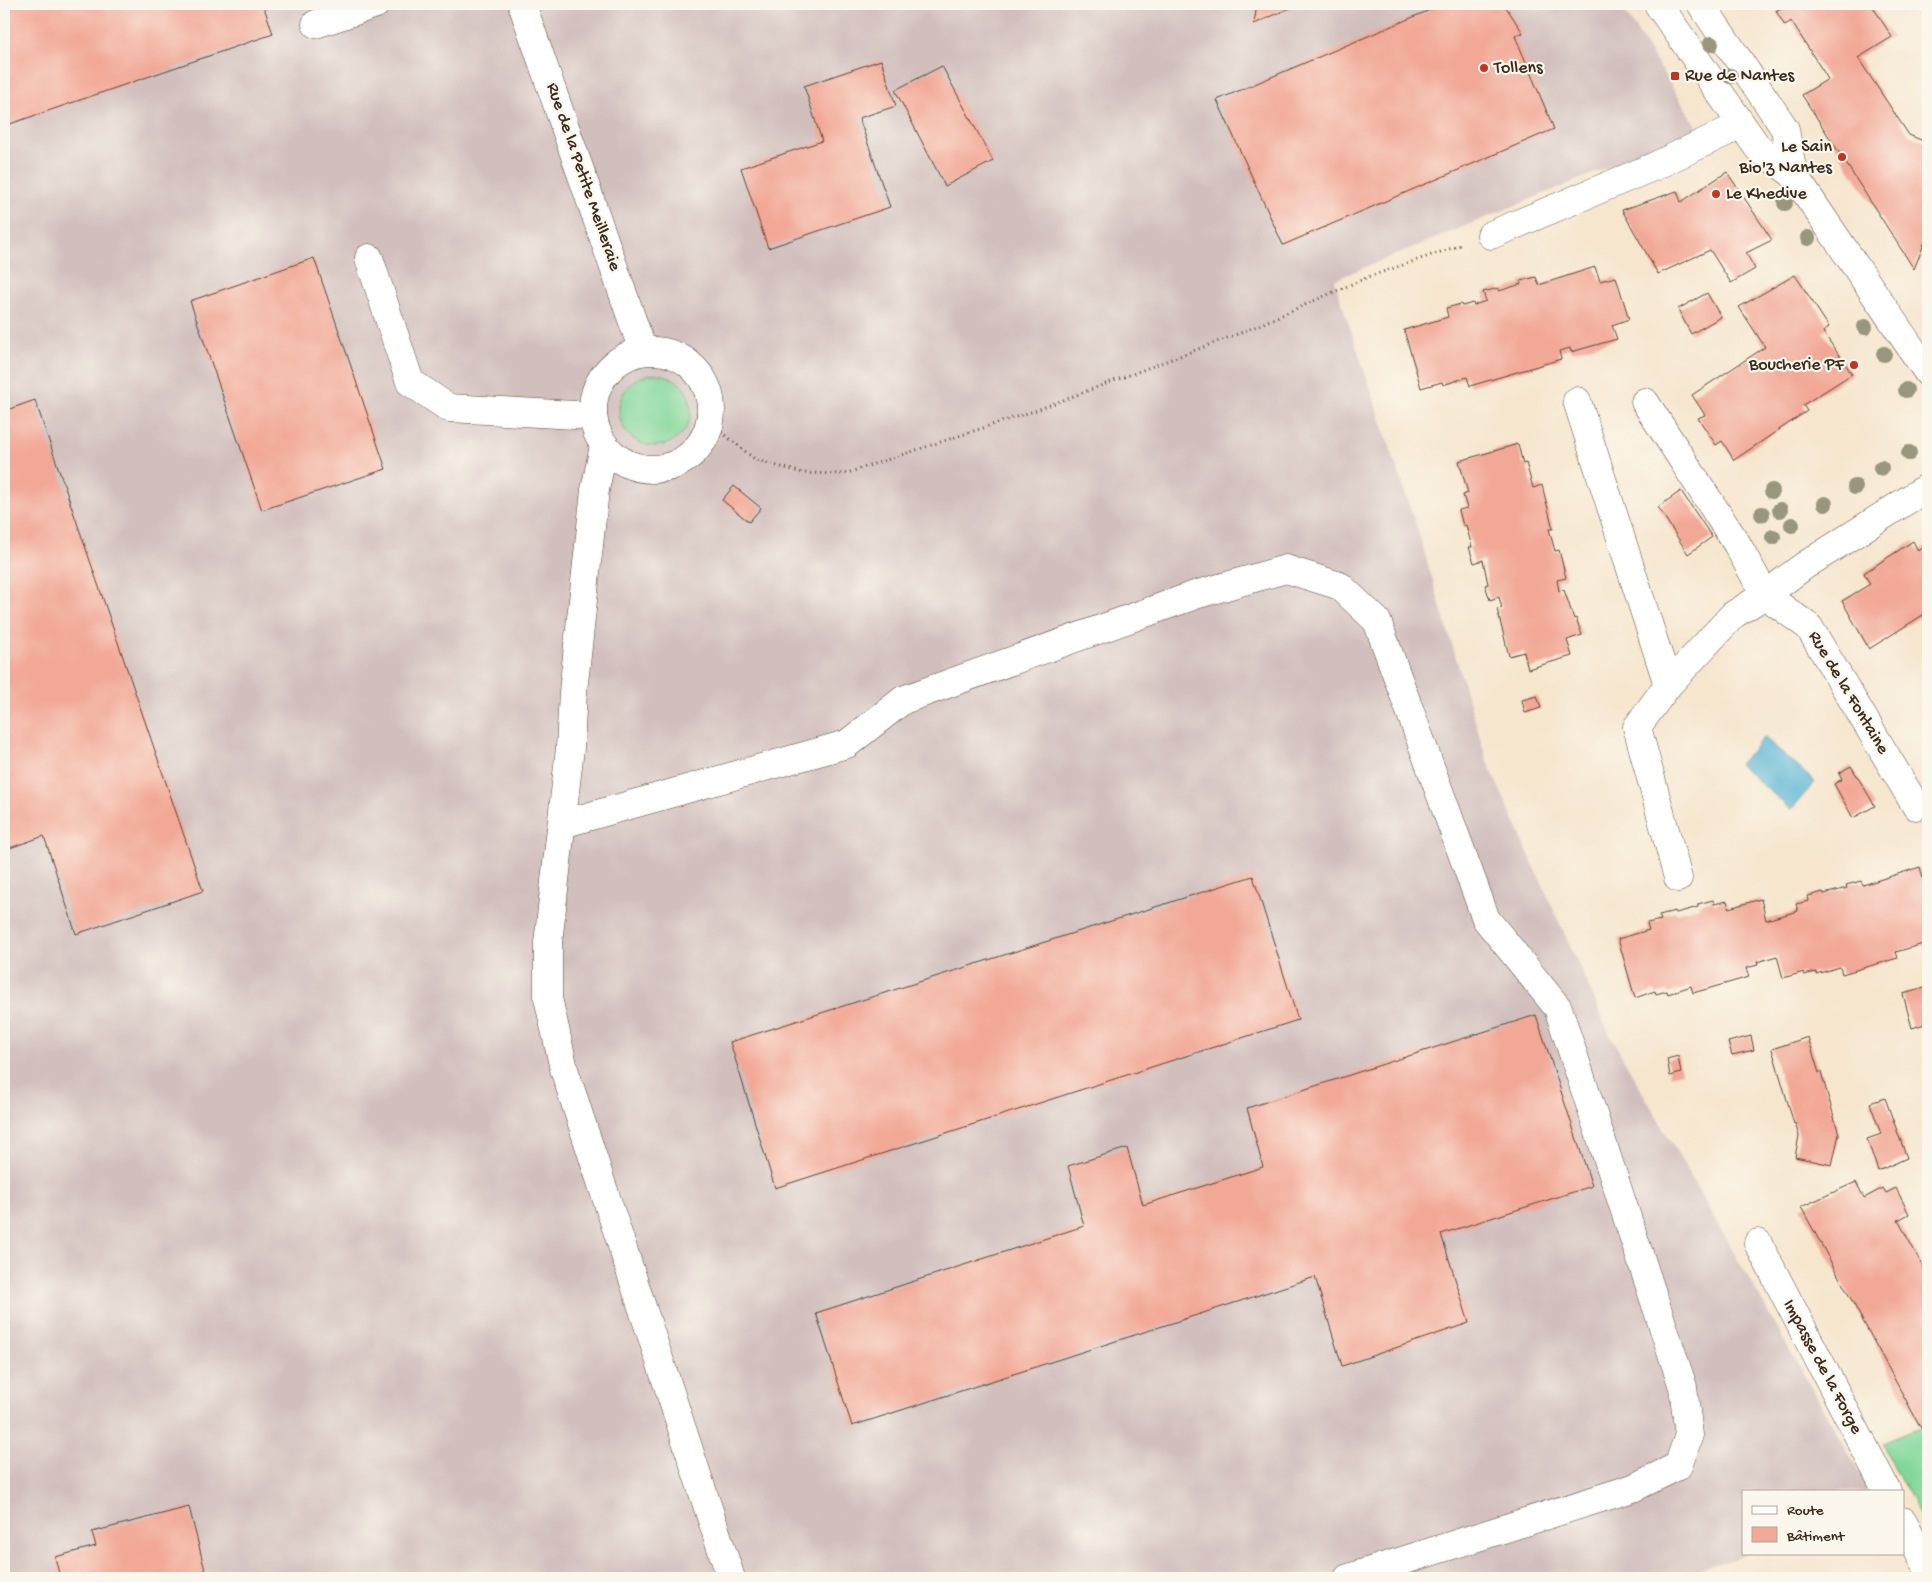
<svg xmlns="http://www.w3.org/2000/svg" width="1932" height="1582" font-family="'Gochi Hand',sans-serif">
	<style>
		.industrial { fill: #d1bfbd }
		.green { fill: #82d79a; stroke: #5e805c }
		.water { fill: #55b4d4; stroke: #486f79 }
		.building { fill: #f2a896 }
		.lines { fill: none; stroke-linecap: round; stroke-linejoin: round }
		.minor-casing { stroke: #574638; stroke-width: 29 }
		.major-casing { stroke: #574638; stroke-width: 29 }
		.path { stroke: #574638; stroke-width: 3; stroke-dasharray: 1 4; stroke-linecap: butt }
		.minor { stroke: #fff; stroke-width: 28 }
		.major { stroke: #fff; stroke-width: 28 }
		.tree { fill: #99967e }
		.poi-dot { fill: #c8321e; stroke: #fbf7ec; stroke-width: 2 }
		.labels { text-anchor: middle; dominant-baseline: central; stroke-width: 4.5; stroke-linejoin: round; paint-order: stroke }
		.poi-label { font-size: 18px; fill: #3b2a1e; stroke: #fbf7ec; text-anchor: start }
		.street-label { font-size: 18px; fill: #3b2a1e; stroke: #fbf7ec }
	</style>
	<rect width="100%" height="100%" fill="#fbf7ec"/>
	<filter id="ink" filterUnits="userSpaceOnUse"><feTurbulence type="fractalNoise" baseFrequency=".02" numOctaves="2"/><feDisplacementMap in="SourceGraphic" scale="10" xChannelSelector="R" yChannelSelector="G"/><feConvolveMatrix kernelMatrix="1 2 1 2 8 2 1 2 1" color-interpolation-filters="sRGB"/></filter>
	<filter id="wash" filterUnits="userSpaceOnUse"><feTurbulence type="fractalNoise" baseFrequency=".0096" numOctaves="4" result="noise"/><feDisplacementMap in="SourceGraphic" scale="20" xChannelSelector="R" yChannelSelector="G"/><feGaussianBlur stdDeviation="1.12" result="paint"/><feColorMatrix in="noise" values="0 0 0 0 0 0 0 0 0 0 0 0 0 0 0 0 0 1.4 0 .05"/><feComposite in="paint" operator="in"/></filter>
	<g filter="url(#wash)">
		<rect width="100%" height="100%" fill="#f6e6ce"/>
		<!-- industrial -->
		<path class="industrial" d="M4,4H1620L1699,130L1334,280L1417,528L1487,761L1610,1035L1870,1491H1743V1553H1753L1682,1574V1578H4Z"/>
		<!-- green -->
		<g class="green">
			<circle cx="655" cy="410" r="36"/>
			<path d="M1928,1425V1532L1882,1443Z"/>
		</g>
		<!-- water -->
		<path class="water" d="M1764,737L1815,782L1791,810L1739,764Z"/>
		<g id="blocks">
			<!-- building -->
			<g class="building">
				<path d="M4,4H263L273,34L4,126Z"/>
				<path d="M1257,4H1299L1254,24Z"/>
				<path d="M1444,4H1504L1523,33L1515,36L1554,129L1283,245L1217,100Z"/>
				<path d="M1780,4H1871L1892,37L1858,58L1909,135L1928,143V234L1914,269L1802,95L1828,79L1791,21L1785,26L1776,11L1782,7Z"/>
				<path d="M881,60L896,106L859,118L890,207L768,248L741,168L822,141L804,86Z"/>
				<path d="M942,66L993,161L945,186L895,90Z"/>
				<path d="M1727,172L1772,240L1746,253L1755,269L1731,283L1710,250L1658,274L1622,210L1677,191L1681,202Z"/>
				<path d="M314,258L386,469L262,510L190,301Z"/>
				<path d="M1595,267L1600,281L1616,277L1629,319L1612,325L1617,339L1571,352L1570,348L1559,351L1561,359L1470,386L1467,377L1443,385L1442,382L1421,388L1404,330L1448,317L1446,308L1461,304L1462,306L1473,303L1474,305L1486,301L1483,292L1499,288V291L1521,284V281L1536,277L1539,285Z"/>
				<path d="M1795,275L1829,327L1823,332L1852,374L1803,405L1807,411L1734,460L1722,441L1716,445L1698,418L1705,415L1692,395L1765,347L1739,307Z"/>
				<path d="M1707,293L1721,317L1691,334L1678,309Z"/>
				<path d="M35,400L203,891L76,934L44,836L4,850V411Z"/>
				<path d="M1518,444L1523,464L1526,463L1533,488L1542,485L1553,529H1549L1555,551L1559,550L1566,578L1557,580L1559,591L1564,590L1574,619L1576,618L1582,635L1567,640L1572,656L1528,669L1524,652L1509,656L1497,609L1502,608L1499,597L1490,600L1485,585L1488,584L1483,560L1474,563L1469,547H1472L1466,525L1463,526L1459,510L1467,508L1463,495L1468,493L1459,461Z"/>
				<path d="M734,486L761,508L749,522L722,500Z"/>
				<path d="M1681,491L1712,537L1688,554L1658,507Z"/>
				<path d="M1913,541L1918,551L1928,545V623L1923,615L1869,649L1842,601L1870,584L1864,573Z"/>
				<path d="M1537,696L1541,708L1525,713L1522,700Z"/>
				<path d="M1851,766L1875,806L1853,818L1834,784L1842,779L1839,773Z"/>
				<path d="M1920,867L1924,882L1928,881V944L1923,946V944L1896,952L1898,958L1842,974L1840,967L1816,974V972L1804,975V972L1783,978L1777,956L1757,962L1758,965L1746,968L1749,977L1693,993L1691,986L1668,994L1667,991L1656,994L1655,991L1635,998L1618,939L1649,930L1647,923L1661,920L1659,915L1675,911L1676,913L1698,907V904L1713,900L1714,904L1727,901L1729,908L1761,899L1766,920L1798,911L1796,904L1809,901L1808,896L1823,892L1824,894L1847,888L1846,885L1861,881L1863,885Z"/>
				<path d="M1253,876L1298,1020L775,1188L730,1042Z"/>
				<path d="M1928,987V1023L1912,1028L1903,994Z"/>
				<path d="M1536,1015L1592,1186L1441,1234L1469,1323L1342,1366L1315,1277L852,1426L816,1313L1084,1226L1068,1166L1127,1148L1143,1205L1263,1167L1247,1108Z"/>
				<path d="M1751,1036L1754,1050L1732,1055L1728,1042Z"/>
				<path d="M1808,1037L1819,1073L1821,1072L1839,1134L1832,1165L1795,1157L1799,1136L1795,1123L1794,1124L1772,1049Z"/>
				<path d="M1678,1056L1681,1073L1670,1076L1667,1059Z"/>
				<path d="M1885,1098L1907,1158L1878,1171L1867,1139L1881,1134L1870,1103Z"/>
				<path d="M1856,1182L1864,1198L1883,1188L1886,1193L1896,1188L1909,1214L1898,1220L1928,1276V1425L1921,1428L1801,1207Z"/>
				<path d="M189,1507L207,1578H60L55,1557L96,1546L92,1532Z"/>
			</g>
		</g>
	</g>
	<g filter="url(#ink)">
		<use href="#blocks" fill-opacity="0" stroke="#574638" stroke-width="1"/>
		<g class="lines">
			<!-- minor casing -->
			<g class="minor-casing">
				<g id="minor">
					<path d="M522,4L643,351"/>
					<path d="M316,24L376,4"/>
					<path d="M1491,235L1655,166L1726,132L1741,124"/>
					<path d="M369,258L410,382L449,408L593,416"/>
					<circle cx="652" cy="410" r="59"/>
					<path d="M1577,401L1668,685"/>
					<path d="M1645,402L1737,544L1765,595L1809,627L1916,806"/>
					<path d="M604,446L595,490L573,692L570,748L548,943V998L564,1069L731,1578"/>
					<path d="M562,824L847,744L903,700L1195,595L1286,569L1340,586L1377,621L1486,919L1558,1008L1683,1387L1689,1435L1678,1466L1633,1488L1348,1578"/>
					<path d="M1678,878L1637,727L1668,685L1733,615L1765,595L1804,566L1928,487"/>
					<path d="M1758,1243L1887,1491"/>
					<path d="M1903,1521L1928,1569"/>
				</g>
			</g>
			<!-- major casing -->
			<g class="major-casing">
				<g id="major">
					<path d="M1658,4L1758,148L1793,174L1928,373"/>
					<path d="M1701,4L1785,129L1793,174"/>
				</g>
			</g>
			<!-- path -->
			<path class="path" d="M710,423L756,460L803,473L844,474L1034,411L1243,332L1368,277L1461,245"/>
			<!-- minor -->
			<use href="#minor" class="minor"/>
			<!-- major -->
			<use href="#major" class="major"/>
		</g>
		<!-- trees -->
		<g class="tree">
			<circle cx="1711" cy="44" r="8"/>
			<circle cx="1730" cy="76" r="8"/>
			<circle cx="1785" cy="203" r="8"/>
			<circle cx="1808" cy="238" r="8"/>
			<circle cx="1865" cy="327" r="8"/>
			<circle cx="1884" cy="354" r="8"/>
			<circle cx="1906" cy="390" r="8"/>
			<circle cx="1909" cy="453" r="8"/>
			<circle cx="1881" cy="468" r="8"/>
			<circle cx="1855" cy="487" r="8"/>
			<circle cx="1772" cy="491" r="8"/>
			<circle cx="1825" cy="504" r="8"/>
			<circle cx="1780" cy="510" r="8"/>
			<circle cx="1762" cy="514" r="8"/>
			<circle cx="1792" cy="525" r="8"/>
			<circle cx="1773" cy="537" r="8"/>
		</g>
	</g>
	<!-- markers -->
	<g class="poi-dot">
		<circle cx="1484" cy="68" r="5"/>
		<rect x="1670" y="71" width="10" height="10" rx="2.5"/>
		<circle cx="1842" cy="157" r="5"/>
		<circle cx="1716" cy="194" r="5"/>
		<circle cx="1854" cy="365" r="5"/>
	</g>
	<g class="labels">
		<!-- poi labels -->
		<g class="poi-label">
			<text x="1494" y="68">Tollens</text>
			<text x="1685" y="76">Rue de Nantes</text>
			<text x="1832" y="147" text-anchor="end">Le Sain<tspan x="1832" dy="21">Bio'z Nantes</tspan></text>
			<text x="1726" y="194">Le Khedive</text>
			<text x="1844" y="365" text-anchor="end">Boucherie PF</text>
		</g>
		<!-- street labels -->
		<g class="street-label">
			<text transform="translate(583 177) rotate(71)">Rue de la Petite Meilleraie</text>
			<text transform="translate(1848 693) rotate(59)">Rue de la Fontaine</text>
			<text transform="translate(1822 1367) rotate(62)">Impasse de la Forge</text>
		</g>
	</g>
	<!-- margin -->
	<rect width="1932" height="1582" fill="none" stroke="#fbf7ec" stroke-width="20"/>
	<!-- legend -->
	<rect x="1742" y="1490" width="162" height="65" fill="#fbf7ec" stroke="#aea59a"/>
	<rect x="1752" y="1506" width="25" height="8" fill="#ffffff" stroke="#aea59a"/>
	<text x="1787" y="1514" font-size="15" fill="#3b2a1e">Route</text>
	<rect x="1752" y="1527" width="25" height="15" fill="#f2a896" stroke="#aea59a"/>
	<text x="1787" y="1540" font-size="15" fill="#3b2a1e">Bâtiment</text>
</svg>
